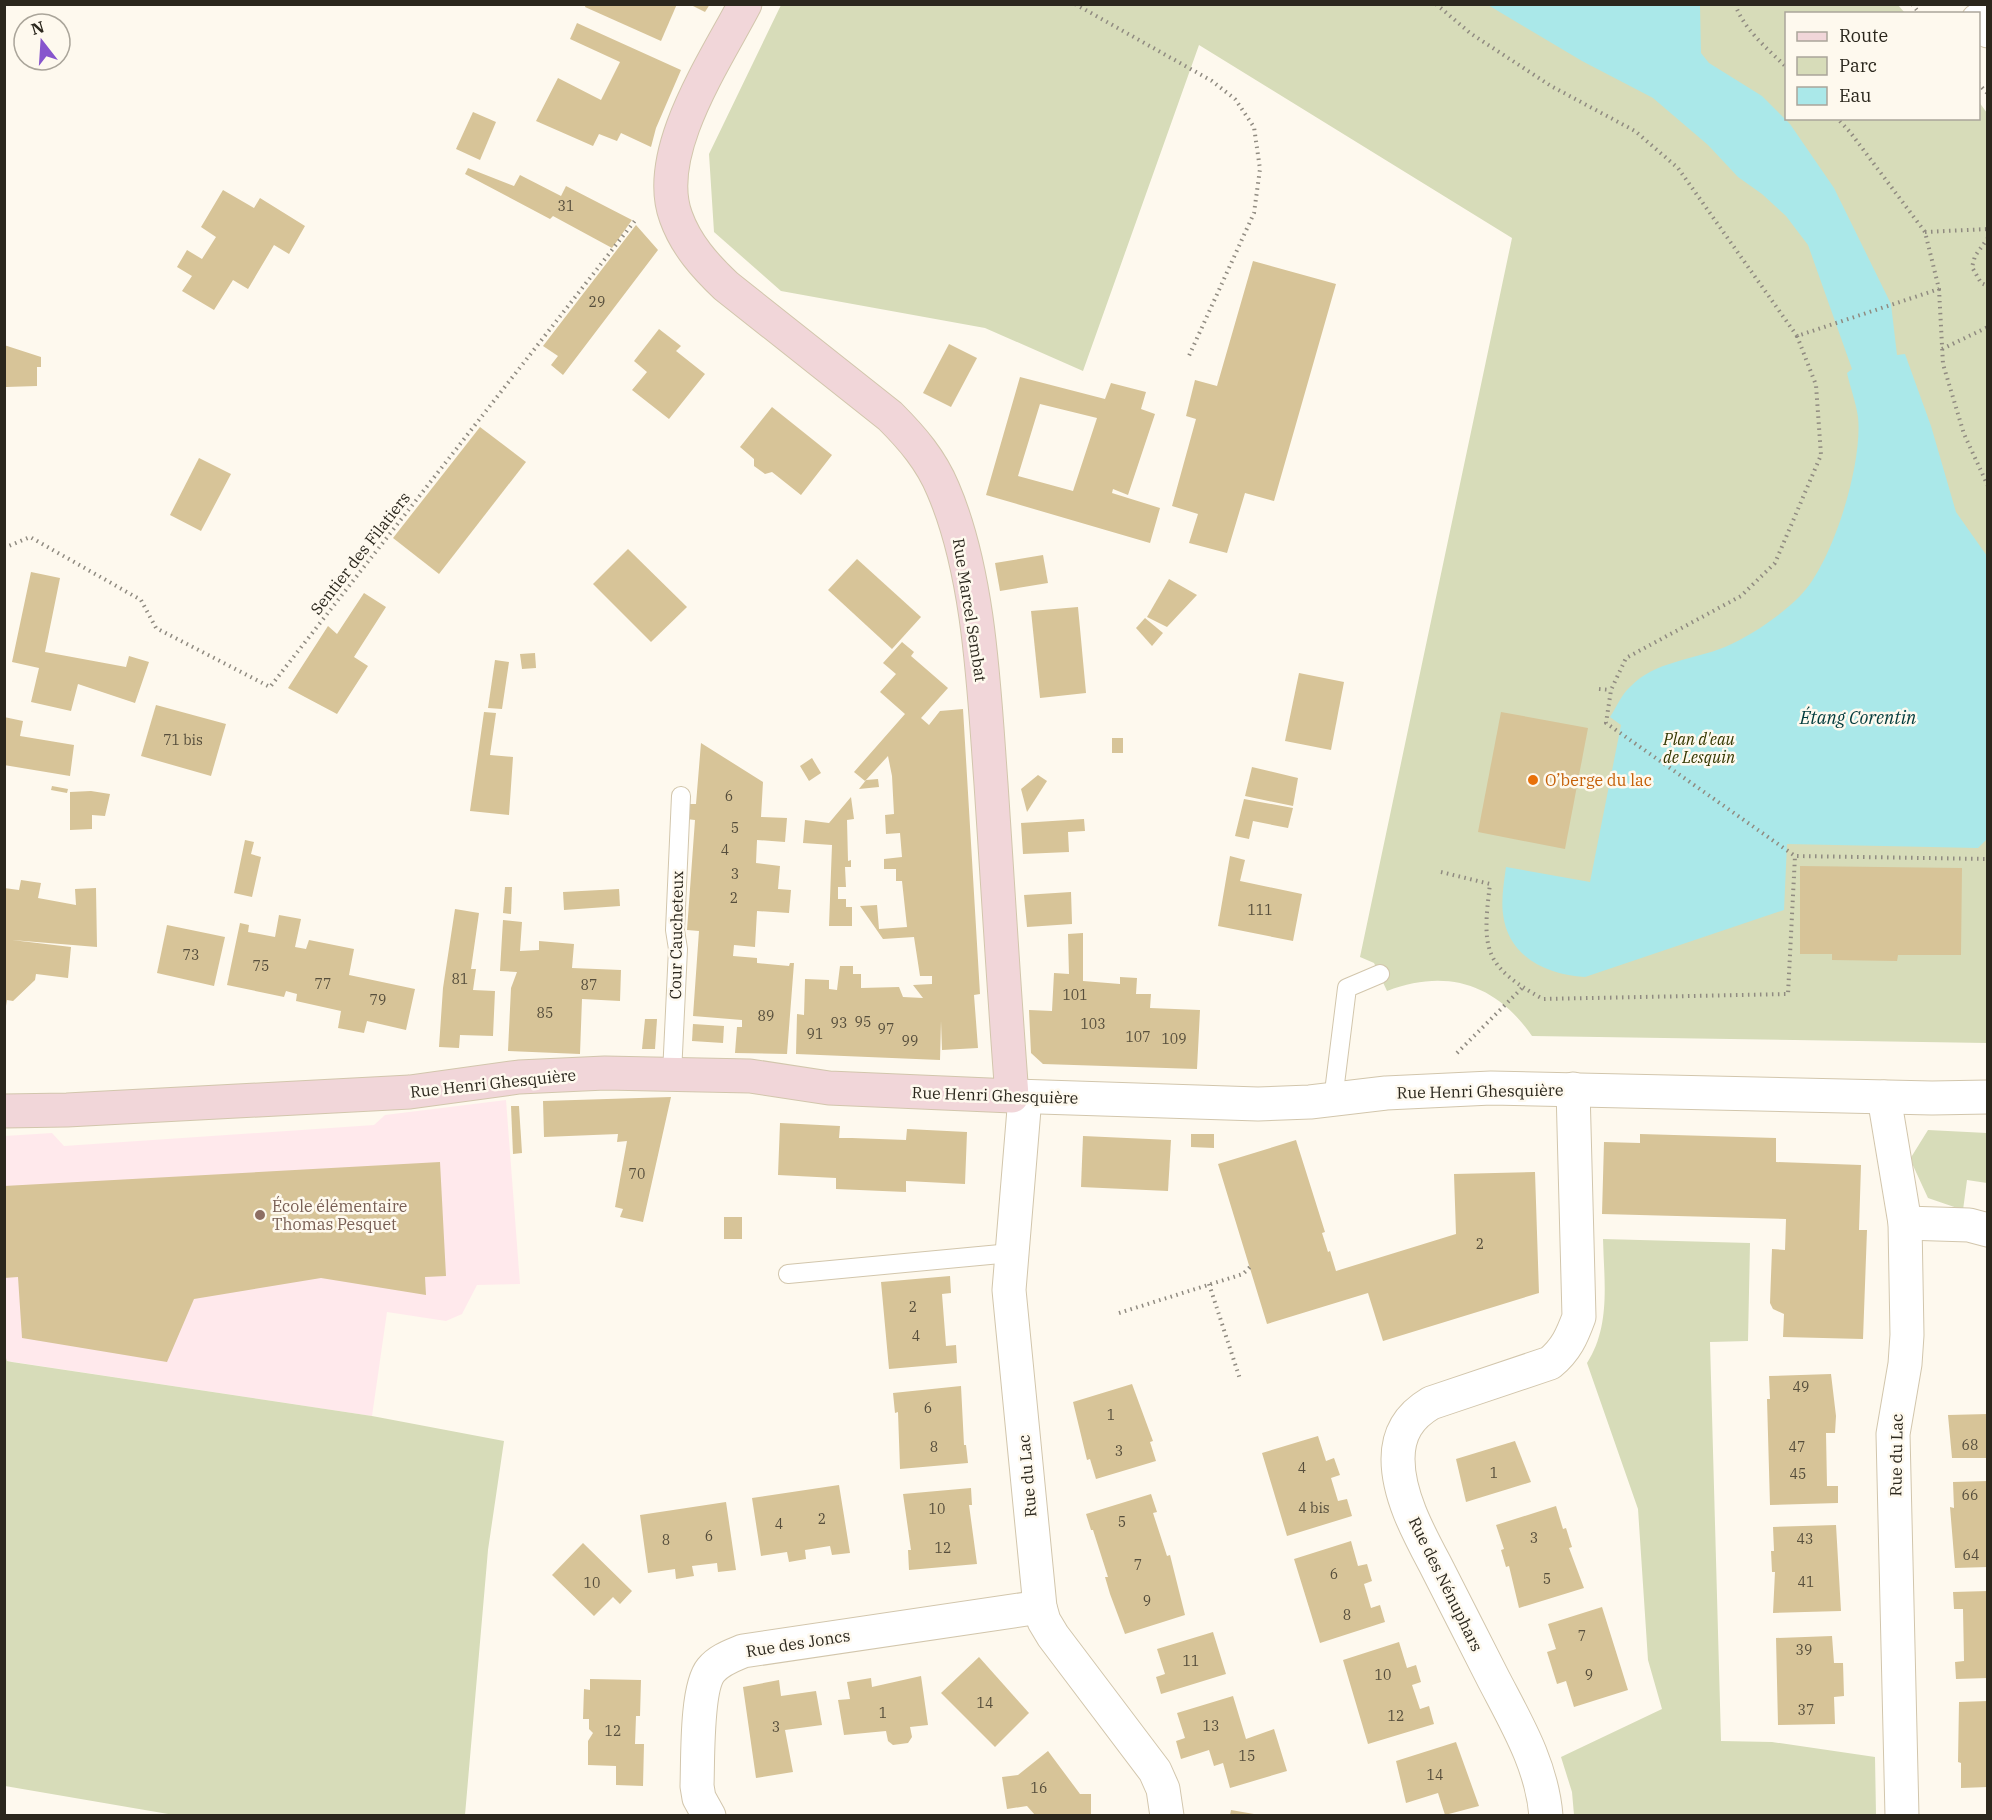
<svg xmlns="http://www.w3.org/2000/svg" width="1992" height="1820" font-family="'IBM Plex Serif',serif">
	<style>
		.education { fill: #ffe9ec }
		.green { fill: #d7dcb9 }
		.water { fill: #aae8e9 }
		.building { fill: #d7c498; fill-rule: evenodd }
		.lines { fill: none; stroke-linecap: round; stroke-linejoin: round }
		.lane-casing { stroke: #d2c6ac; stroke-width: 20 }
		.street-casing { stroke: #d2c6ac; stroke-width: 35 }
		.secondary-casing { stroke: #d2c6ac; stroke-width: 35 }
		.path { stroke: #908b81; stroke-width: 4; stroke-dasharray: 1.5 4.5; stroke-linecap: butt }
		.lane { stroke: #fff; stroke-width: 18 }
		.street { stroke: #fff; stroke-width: 33 }
		.secondary { stroke: #f1d6d9; stroke-width: 33 }
		.food-dot { fill: #e8710a; stroke: #fef9ee; stroke-width: 2 }
		.education-dot { fill: #8d6e63; stroke: #fef9ee; stroke-width: 2 }
		.labels { text-anchor: middle; dominant-baseline: central; stroke-width: 5; stroke-linejoin: round; paint-order: stroke }
		.number-label { font-size: 14px; fill: #564e3c }
		.street-label { font-size: 16px; fill: #2b271d; stroke: #fef9ee }
		.park-label { font-size: 16px; font-style: italic; fill: #343700; stroke: #fef9ee }
		.food-label { font-size: 16px; fill: #c56008; stroke: #fef9ee; text-anchor: start }
		.education-label { font-size: 16px; fill: #785e54; stroke: #fef9ee; text-anchor: start }
		.water-label { font-size: 18px; font-style: italic; fill: #003a3c; stroke: #fef9ee }
	</style>
	<rect width="100%" height="100%" fill="#fef9ee"/>
	<!-- education -->
	<path class="education" d="M506,1100L520,1284L477,1285L462,1314L446,1321L387,1312L372,1416L7,1361L5,1355V1136L52,1133L64,1146L374,1125L385,1115Z"/>
	<!-- green -->
	<g class="green">
		<path d="M781,5H1898L1905,13L1786,14V118H1978L1979,102L1987,113V1043L1532,1036C1496,984 1447,968 1387,991L1374,963L1360,957L1512,238L1199,45L1083,371L985,328L781,291L714,232L709,154Z"/>
		<path d="M1928,1130L1987,1133V1183L1967,1180L1963,1210L1928,1198L1910,1159Z"/>
		<path d="M1603,1239L1750,1243L1748,1341L1710,1342L1721,1741L1772,1742L1875,1757L1876,1815H1574L1572,1792L1561,1757L1662,1709L1648,1660L1638,1509L1587,1363C1611,1326 1604,1281 1603,1239Z"/>
		<path d="M5,1355L7,1361L12,1362L372,1416L504,1441L488,1550L465,1815H174L5,1786Z"/>
	</g>
	<!-- water -->
	<path class="water" d="M1488,5H1700L1701,53L1709,63L1762,96L1790,124L1834,188L1891,304L1897,355L1905,354L1931,426L1956,512L1987,556V839L1978,848L1787,844L1784,910L1585,977C1547,975 1508,957 1503,914C1501,899 1504,882 1506,867L1590,882L1621,725L1610,717C1616,708 1621,695 1630,687C1655,661 1693,660 1725,647C1752,635 1780,616 1800,596C1833,563 1863,463 1858,417C1856,402 1850,387 1847,373L1852,369L1808,245L1786,216L1762,194L1738,177L1708,145L1653,98L1582,61Z"/>
	<!-- building -->
	<g class="building">
		<path d="M586,4H677L661,41L585,7Z"/>
		<path d="M689,4H710L705,12Z"/>
		<path d="M577,23L681,70L656,128L651,147L621,133L617,141L599,134L593,146L536,121L558,78L601,100L620,62L570,39Z"/>
		<path d="M473,112L496,122L480,160L456,149Z"/>
		<path d="M468,168L514,186L520,175L561,196L566,186L632,220L612,248L553,216L550,219L465,174Z"/>
		<path d="M223,190L254,208L260,198L305,226L289,254L274,245L248,289L233,280L214,310L182,291L192,276L177,267L187,250L202,259L216,237L201,227Z"/>
		<path d="M636,225L658,250L563,375L551,365L558,356L543,346Z"/>
		<path d="M1253,261L1336,284L1274,501L1245,493L1227,553L1189,543L1198,514L1172,506L1196,419L1186,416L1195,380L1217,386Z"/>
		<path d="M659,329L681,346L676,351L705,374L669,419L632,390L647,372L634,361Z"/>
		<path d="M949,344L977,358L951,407L923,393Z"/>
		<path d="M4,345L41,357V367H37V386L6,387Z"/>
		<path d="M1020,377L1105,399L1111,383L1146,392L1141,409L1155,414L1128,495L1113,489L1112,493L1160,508L1150,543L986,495ZM1040,404L1097,418L1073,491L1018,476Z"/>
		<path d="M772,407L832,455L801,495L772,472L765,474L754,466V459L740,447Z"/>
		<path d="M480,427L526,462L439,574L393,538Z"/>
		<path d="M199,458L231,474L201,531L170,515Z"/>
		<path d="M628,549L687,607L651,642L593,584Z"/>
		<path d="M1043,555L1048,583L1000,591L995,563Z"/>
		<path d="M857,559L921,617L892,649L828,590Z"/>
		<path d="M31,572L60,578L45,652L126,667L129,656L149,662L135,703L78,684L71,711L31,702L39,668L12,662Z"/>
		<path d="M1169,579L1197,595L1167,627L1147,617Z"/>
		<path d="M364,593L386,607L354,657L368,666L337,714L288,688L328,626L337,634Z"/>
		<path d="M1078,607L1086,693L1040,698L1031,611Z"/>
		<path d="M1145,618L1163,633L1152,646L1136,628Z"/>
		<path d="M902,642L914,652L911,656L948,688L921,718L929,725L940,711L963,709L980,994L974,995L978,1048L942,1050L941,1021L940,1060L796,1054L797,1014L804,1015L805,979L829,980V989L837,990L840,966H853V974H861V988L899,987L903,997L923,998L913,985L932,984V976H920L914,937L883,939L860,906L877,905L879,929L907,927L902,881H896V869H884V859L902,857L900,833L886,834L885,815L894,814L892,776L888,756L865,781L854,772L905,714L880,692L896,674L883,663Z"/>
		<path d="M535,653L536,668L522,669L520,654Z"/>
		<path d="M495,660L509,662L502,709L488,708Z"/>
		<path d="M1299,673L1344,682L1331,750L1285,741Z"/>
		<path d="M156,705L226,724L211,776L141,756Z"/>
		<path d="M484,712L496,713L490,755L513,757L509,815L470,811Z"/>
		<path d="M1501,712L1588,728L1565,849L1478,832Z"/>
		<path d="M4,717L23,721L20,736L74,745L70,776L4,765Z"/>
		<rect x="1112" y="738" width="11" height="15"/>
		<path d="M701,743L763,782L761,817L787,818L785,842L757,840L756,863L780,866L778,889L791,890L789,913L757,911L755,947L734,945L733,956L757,958V963L789,966L790,963H794L787,1054L735,1053L737,1027H742V1020L693,1016L699,931L687,930L695,820L686,819L687,804H696Z"/>
		<path d="M812,758L821,773L809,781L800,766Z"/>
		<path d="M1252,767L1298,778L1293,806L1245,796Z"/>
		<path d="M1038,775L1047,781L1027,812L1021,789Z"/>
		<path d="M878,779L879,787L859,789L866,780Z"/>
		<path d="M52,786L68,789L67,793L51,790Z"/>
		<path d="M70,792L91,791L110,794L105,816L92,815V829L70,830Z"/>
		<path d="M851,797L854,819L847,820L848,861L851,860V867H845L846,887H838V899H846V907H852V926H829L832,845L803,843L805,820L829,823Z"/>
		<path d="M1244,799L1293,808L1288,828L1253,821L1249,839L1235,836Z"/>
		<path d="M1084,819L1085,831L1068,832L1069,852L1023,854L1021,823Z"/>
		<path d="M245,840L254,842L251,854L261,857L252,897L234,893Z"/>
		<path d="M1230,856L1245,860L1240,881L1302,894L1293,941L1218,926Z"/>
		<path d="M1800,866L1962,868L1961,955H1898L1897,961L1832,960V954H1800Z"/>
		<path d="M21,880L41,883L38,898L76,905L75,889L96,888L97,947L12,940L71,947L68,978L36,974L35,980L13,1001L7,1000L4,1018V888L19,890Z"/>
		<path d="M505,887H512L511,914L503,913Z"/>
		<path d="M619,889L620,906L564,910L563,892Z"/>
		<path d="M1071,892L1072,924L1027,927L1024,895Z"/>
		<path d="M455,909L479,913L471,969H476L473,990L495,991L493,1036L460,1035L459,1048L439,1047L443,988Z"/>
		<path d="M279,915L301,919L295,947L306,949L309,940L354,949L349,975L415,989L406,1030L367,1021L364,1033L338,1028L341,1011L296,1001L297,994L286,991L284,997L227,985L240,923L249,925L248,932L275,937Z"/>
		<path d="M503,920L522,922L520,951L539,950V941L574,944L572,968L621,970L620,1001L582,999L580,1054L508,1051L511,988L517,972L500,971Z"/>
		<path d="M167,925L225,937L214,986L157,973Z"/>
		<path d="M1083,933V981L1120,984V977L1137,978L1136,994H1151L1150,1008L1200,1010L1197,1069L1043,1064L1031,1053L1029,1010L1052,1011L1054,973L1069,974L1068,934Z"/>
		<path d="M645,1019H657L655,1049H642Z"/>
		<path d="M693,1024L724,1026L723,1043L692,1041Z"/>
		<path d="M671,1097L643,1222L620,1217L623,1209L615,1207L627,1141L617,1142L618,1134L544,1137L543,1101Z"/>
		<path d="M511,1106H519L522,1153L513,1154Z"/>
		<path d="M780,1123L840,1126L839,1138H852L906,1140L907,1129L967,1132L965,1184L906,1181V1192L836,1189V1178L778,1175Z"/>
		<path d="M1191,1134H1214V1148L1191,1147Z"/>
		<path d="M1640,1134L1776,1138V1162L1861,1165L1859,1230H1867L1863,1339L1783,1337L1784,1314L1773,1309L1770,1303L1772,1249L1785,1250L1786,1219L1602,1214L1604,1142L1640,1143Z"/>
		<path d="M1083,1136L1171,1140L1168,1191L1081,1187Z"/>
		<path d="M1296,1140L1325,1232L1322,1233L1328,1252L1330,1251L1336,1271L1456,1234L1454,1174L1535,1172L1539,1293L1383,1341L1368,1293L1267,1324L1218,1164Z"/>
		<path d="M440,1162L446,1276L425,1277L426,1295L321,1278L194,1299L167,1362L22,1338L18,1277L4,1278V1186Z"/>
		<rect x="724" y="1217" width="18" height="22"/>
		<path d="M950,1276L951,1293L942,1294L946,1346L956,1345L957,1363L889,1369L881,1282Z"/>
		<path d="M1831,1374L1836,1416L1835,1433H1826L1827,1486H1838V1503L1770,1505L1767,1399H1770L1769,1376Z"/>
		<path d="M1132,1384L1153,1441L1150,1442L1156,1461L1096,1479L1090,1459L1087,1460L1073,1402Z"/>
		<path d="M961,1386L964,1445H966L968,1463L900,1469L898,1412L895,1413L893,1393Z"/>
		<path d="M1988,1414V1458H1952L1948,1415Z"/>
		<path d="M1318,1436L1326,1461L1334,1458L1340,1475L1331,1478L1338,1501L1347,1499L1352,1516L1287,1536L1262,1453Z"/>
		<path d="M1515,1441L1531,1482L1466,1502L1456,1459Z"/>
		<path d="M1988,1481V1567L1955,1568L1950,1507L1954,1508L1953,1482Z"/>
		<path d="M839,1485L850,1553L832,1555L830,1546L805,1550L806,1559L789,1562L787,1552L761,1556L752,1498Z"/>
		<path d="M971,1488L972,1505H969L977,1564L909,1570L908,1550H911L903,1494Z"/>
		<path d="M1151,1494L1157,1512L1153,1513L1167,1556L1170,1555L1185,1615L1125,1634L1110,1594L1105,1577H1108L1093,1530H1091L1086,1514Z"/>
		<path d="M726,1502L736,1570L718,1572L717,1563L692,1566L694,1576L676,1579L675,1569L648,1573L640,1515Z"/>
		<path d="M1556,1506L1563,1529L1566,1528L1572,1547L1569,1548L1584,1588L1519,1608L1509,1566L1506,1567L1501,1550L1504,1549L1496,1525Z"/>
		<path d="M1836,1525L1841,1611L1773,1613L1775,1572H1772L1771,1551H1774L1773,1527Z"/>
		<path d="M1351,1541L1358,1566L1367,1564L1372,1581L1364,1584L1371,1608L1380,1605L1385,1622L1320,1643L1294,1559Z"/>
		<path d="M583,1543L632,1591L620,1604L613,1597L594,1616L552,1575Z"/>
		<path d="M1988,1591V1678L1956,1679L1955,1662L1964,1661L1963,1609H1954L1953,1592Z"/>
		<path d="M1602,1607L1628,1690L1574,1707L1566,1681L1557,1684L1547,1652L1556,1649L1548,1624Z"/>
		<path d="M1213,1632L1226,1674L1161,1694L1156,1677L1165,1674L1157,1649Z"/>
		<path d="M1832,1636L1834,1663H1843L1844,1696L1834,1697L1835,1724L1778,1725L1776,1638Z"/>
		<path d="M1399,1642L1407,1668L1416,1665L1421,1682L1412,1685L1420,1709L1429,1706L1434,1724L1368,1744L1343,1660Z"/>
		<path d="M979,1657L1029,1713L995,1747L941,1693Z"/>
		<path d="M921,1676L928,1725L910,1727L912,1737L908,1743L893,1745L888,1741L886,1731L844,1735L838,1700L850,1699L847,1682L871,1678L872,1687Z"/>
		<path d="M590,1679L641,1680L640,1716H636L635,1744H644L643,1786L616,1785V1766L588,1765V1741L593,1733L589,1729V1719H583L584,1689L590,1690Z"/>
		<path d="M779,1680L781,1696L816,1691L822,1725L785,1730L793,1772L756,1778L743,1687Z"/>
		<path d="M1233,1696L1246,1739L1274,1729L1287,1771L1230,1788L1223,1763L1214,1766L1209,1750L1181,1759L1176,1741L1185,1738L1177,1713Z"/>
		<path d="M1988,1701V1787L1961,1788V1763L1958,1762L1959,1702Z"/>
		<path d="M1456,1742L1479,1806L1445,1815L1438,1793L1406,1803L1396,1761Z"/>
		<path d="M1048,1751L1080,1794H1091V1815H1035L1027,1806L1007,1809L1002,1777L1018,1775Z"/>
		<path d="M1231,1810L1254,1814L1253,1815H1230Z"/>
	</g>
	<g class="lines">
		<!-- lane casing -->
		<g class="lane-casing">
			<g id="lane">
				<path d="M672,1074L678,949L675,930L681,796"/>
				<path d="M1333,1100L1347,988L1380,974"/>
				<path d="M788,1274L1011,1253"/>
			</g>
		</g>
		<!-- street casing -->
		<g class="street-casing">
			<g id="street">
				<path d="M1978,20L1988,31"/>
				<path d="M1012,1096L1258,1104L1310,1102L1386,1093L1491,1088L1932,1098L1988,1097"/>
				<path d="M1025,1097L1009,1290L1040,1607L1044,1621L1053,1636L1155,1771L1163,1789L1167,1816"/>
				<path d="M1884,1097L1905,1223L1907,1335L1905,1364L1893,1434L1902,1816"/>
				<path d="M1905,1223L1969,1225L1988,1230"/>
				<path d="M709,1816L699,1798L697,1786C698,1761 696,1688 711,1670C719,1660 731,1656 743,1651L1040,1607"/>
				<path d="M1546,1816C1542,1766 1517,1724 1494,1680C1475,1642 1455,1604 1436,1566C1419,1534 1398,1496 1398,1459C1398,1433 1409,1416 1431,1403L1550,1363C1566,1350 1572,1336 1579,1317L1573,1089"/>
			</g>
		</g>
		<!-- secondary casing -->
		<g class="secondary-casing">
			<path id="secondary" d="M4,1111L67,1110L410,1092L519,1077L605,1073L750,1076L829,1088L1012,1096C1004,992 998,888 991,784C984,691 980,575 943,489C931,460 912,438 890,416L726,286C705,266 686,245 676,217C652,153 716,60 745,4"/>
		</g>
		<!-- path -->
		<g class="path">
			<path d="M1075,4L1212,81L1235,99L1254,127L1260,169L1254,213L1188,358"/>
			<path d="M1436,4L1470,33L1551,86L1635,131L1678,168L1797,336L1939,289L1925,232L1850,132L1837,118"/>
			<path d="M1735,4C1744,30 1768,49 1786,67"/>
			<path d="M1912,4L1920,14"/>
			<path d="M1978,83L1988,94"/>
			<path d="M1925,232L1988,229"/>
			<path d="M1988,238L1975,256L1972,267L1981,283L1988,286"/>
			<path d="M1939,289L1943,364L1964,434L1988,486"/>
			<path d="M1797,336L1816,385L1821,455L1775,563L1741,596L1626,658L1611,690L1606,723L1795,856L1988,859"/>
			<path d="M1942,349L1988,327"/>
			<path d="M4,548L30,537L141,600L156,628L270,687L637,218"/>
			<path d="M1599,689L1611,690"/>
			<path d="M1441,872L1490,884C1482,949 1483,966 1543,999L1788,994L1795,856"/>
			<path d="M1457,1053L1522,988"/>
			<path d="M1209,1284L1240,1379"/>
			<path d="M1119,1313L1243,1274L1250,1267"/>
		</g>
		<!-- lane -->
		<use href="#lane" class="lane"/>
		<!-- street -->
		<use href="#street" class="street"/>
		<!-- secondary -->
		<use href="#secondary" class="secondary"/>
	</g>
	<!-- markers -->
	<circle class="food-dot" cx="1533" cy="780" r="6"/>
	<circle class="education-dot" cx="260" cy="1215" r="6"/>
	<g class="labels">
		<!-- number labels -->
		<g class="number-label">
			<text x="566" y="206">31</text>
			<text x="597" y="302">29</text>
			<text x="183" y="740">71 bis</text>
			<text x="729" y="796">6</text>
			<text x="735" y="828">5</text>
			<text x="725" y="850">4</text>
			<text x="735" y="874">3</text>
			<text x="734" y="898">2</text>
			<text x="1260" y="910">111</text>
			<text x="191" y="955">73</text>
			<text x="261" y="966">75</text>
			<text x="460" y="979">81</text>
			<text x="323" y="984">77</text>
			<text x="589" y="985">87</text>
			<text x="1075" y="995">101</text>
			<text x="378" y="1000">79</text>
			<text x="545" y="1013">85</text>
			<text x="766" y="1016">89</text>
			<text x="863" y="1022">95</text>
			<text x="839" y="1023">93</text>
			<text x="1093" y="1024">103</text>
			<text x="886" y="1029">97</text>
			<text x="815" y="1034">91</text>
			<text x="1138" y="1037">107</text>
			<text x="1174" y="1039">109</text>
			<text x="910" y="1041">99</text>
			<text x="637" y="1174">70</text>
			<text x="1480" y="1244">2</text>
			<text x="913" y="1307">2</text>
			<text x="916" y="1336">4</text>
			<text x="1801" y="1387">49</text>
			<text x="928" y="1408">6</text>
			<text x="1111" y="1415">1</text>
			<text x="1970" y="1445">68</text>
			<text x="934" y="1447">8</text>
			<text x="1797" y="1447">47</text>
			<text x="1119" y="1451">3</text>
			<text x="1302" y="1468">4</text>
			<text x="1494" y="1473">1</text>
			<text x="1798" y="1474">45</text>
			<text x="1970" y="1495">66</text>
			<text x="1314" y="1508">4 bis</text>
			<text x="937" y="1509">10</text>
			<text x="822" y="1519">2</text>
			<text x="1122" y="1522">5</text>
			<text x="779" y="1524">4</text>
			<text x="709" y="1536">6</text>
			<text x="1534" y="1538">3</text>
			<text x="1805" y="1539">43</text>
			<text x="666" y="1540">8</text>
			<text x="943" y="1548">12</text>
			<text x="1971" y="1555">64</text>
			<text x="1138" y="1565">7</text>
			<text x="1334" y="1574">6</text>
			<text x="1547" y="1579">5</text>
			<text x="1806" y="1582">41</text>
			<text x="592" y="1583">10</text>
			<text x="1147" y="1601">9</text>
			<text x="1347" y="1615">8</text>
			<text x="1582" y="1636">7</text>
			<text x="1804" y="1650">39</text>
			<text x="1191" y="1661">11</text>
			<text x="1383" y="1675">10</text>
			<text x="1589" y="1675">9</text>
			<text x="985" y="1703">14</text>
			<text x="1806" y="1710">37</text>
			<text x="883" y="1713">1</text>
			<text x="1396" y="1716">12</text>
			<text x="1211" y="1726">13</text>
			<text x="776" y="1727">3</text>
			<text x="613" y="1731">12</text>
			<text x="1247" y="1756">15</text>
			<text x="1435" y="1775">14</text>
			<text x="1039" y="1788">16</text>
		</g>
		<!-- street labels -->
		<g class="street-label">
			<text transform="translate(360 553) rotate(-52)">Sentier des Filatiers</text>
			<text transform="translate(970 610) rotate(81)">Rue Marcel Sembat</text>
			<text transform="translate(676 935) rotate(-89)">Cour Caucheteux</text>
			<text transform="translate(493 1083) rotate(-6)">Rue Henri Ghesquière</text>
			<text transform="translate(1480 1091) rotate(-1)">Rue Henri Ghesquière</text>
			<text transform="translate(995 1095) rotate(2)">Rue Henri Ghesquière</text>
			<text transform="translate(1896 1455) rotate(-89)">Rue du Lac</text>
			<text transform="translate(1027 1476) rotate(-95)">Rue du Lac</text>
			<text transform="translate(1446 1584) rotate(64)">Rue des Nénuphars</text>
			<text transform="translate(798 1643) rotate(-9)">Rue des Joncs</text>
		</g>
		<!-- park labels -->
		<g class="park-label">
			<text x="1699" y="739">Plan d'eau<tspan x="1699" dy="18">de Lesquin</tspan></text>
		</g>
		<!-- food labels -->
		<g class="food-label">
			<text x="1545" y="780">O’berge du lac</text>
		</g>
		<!-- education labels -->
		<g class="education-label">
			<text x="272" y="1206">École élémentaire<tspan x="272" dy="18">Thomas Pesquet</tspan></text>
		</g>
		<!-- water labels -->
		<g class="water-label">
			<text x="1858" y="717">Étang Corentin</text>
		</g>
	</g>
	<!-- border -->
	<rect width="1992" height="1820" fill="none" stroke="#2b271d" stroke-width="12"/>
	<!-- legend -->
	<rect x="1785" y="12" width="195" height="108" fill="#fef9ee" stroke="#aaa59a" stroke-width="1.5"/>
	<rect x="1797" y="32" width="30" height="9" fill="#f1d6d9" stroke="#aaa59a" stroke-width="1.5"/>
	<text x="1839" y="42" font-size="18" fill="#2b271d">Route</text>
	<rect x="1797" y="57" width="30" height="18" fill="#d7dcb9" stroke="#aaa59a" stroke-width="1.5"/>
	<text x="1839" y="72" font-size="18" fill="#2b271d">Parc</text>
	<rect x="1797" y="87" width="30" height="18" fill="#aae8e9" stroke="#aaa59a" stroke-width="1.5"/>
	<text x="1839" y="102" font-size="18" fill="#2b271d">Eau</text>
	<!-- north arrow -->
	<g transform="translate(42 42) rotate(343)"><circle r="28" fill="#fef9ee" stroke="#aaa59a" stroke-width="1.5"/>
	<path d="M0-4.5L10 22L0 15L-10 22Z" fill="#8755cd"/>
	<text y="-9" font-size="16" font-weight="bold" text-anchor="middle" fill="#2b271d">N</text>
	</g>
</svg>
